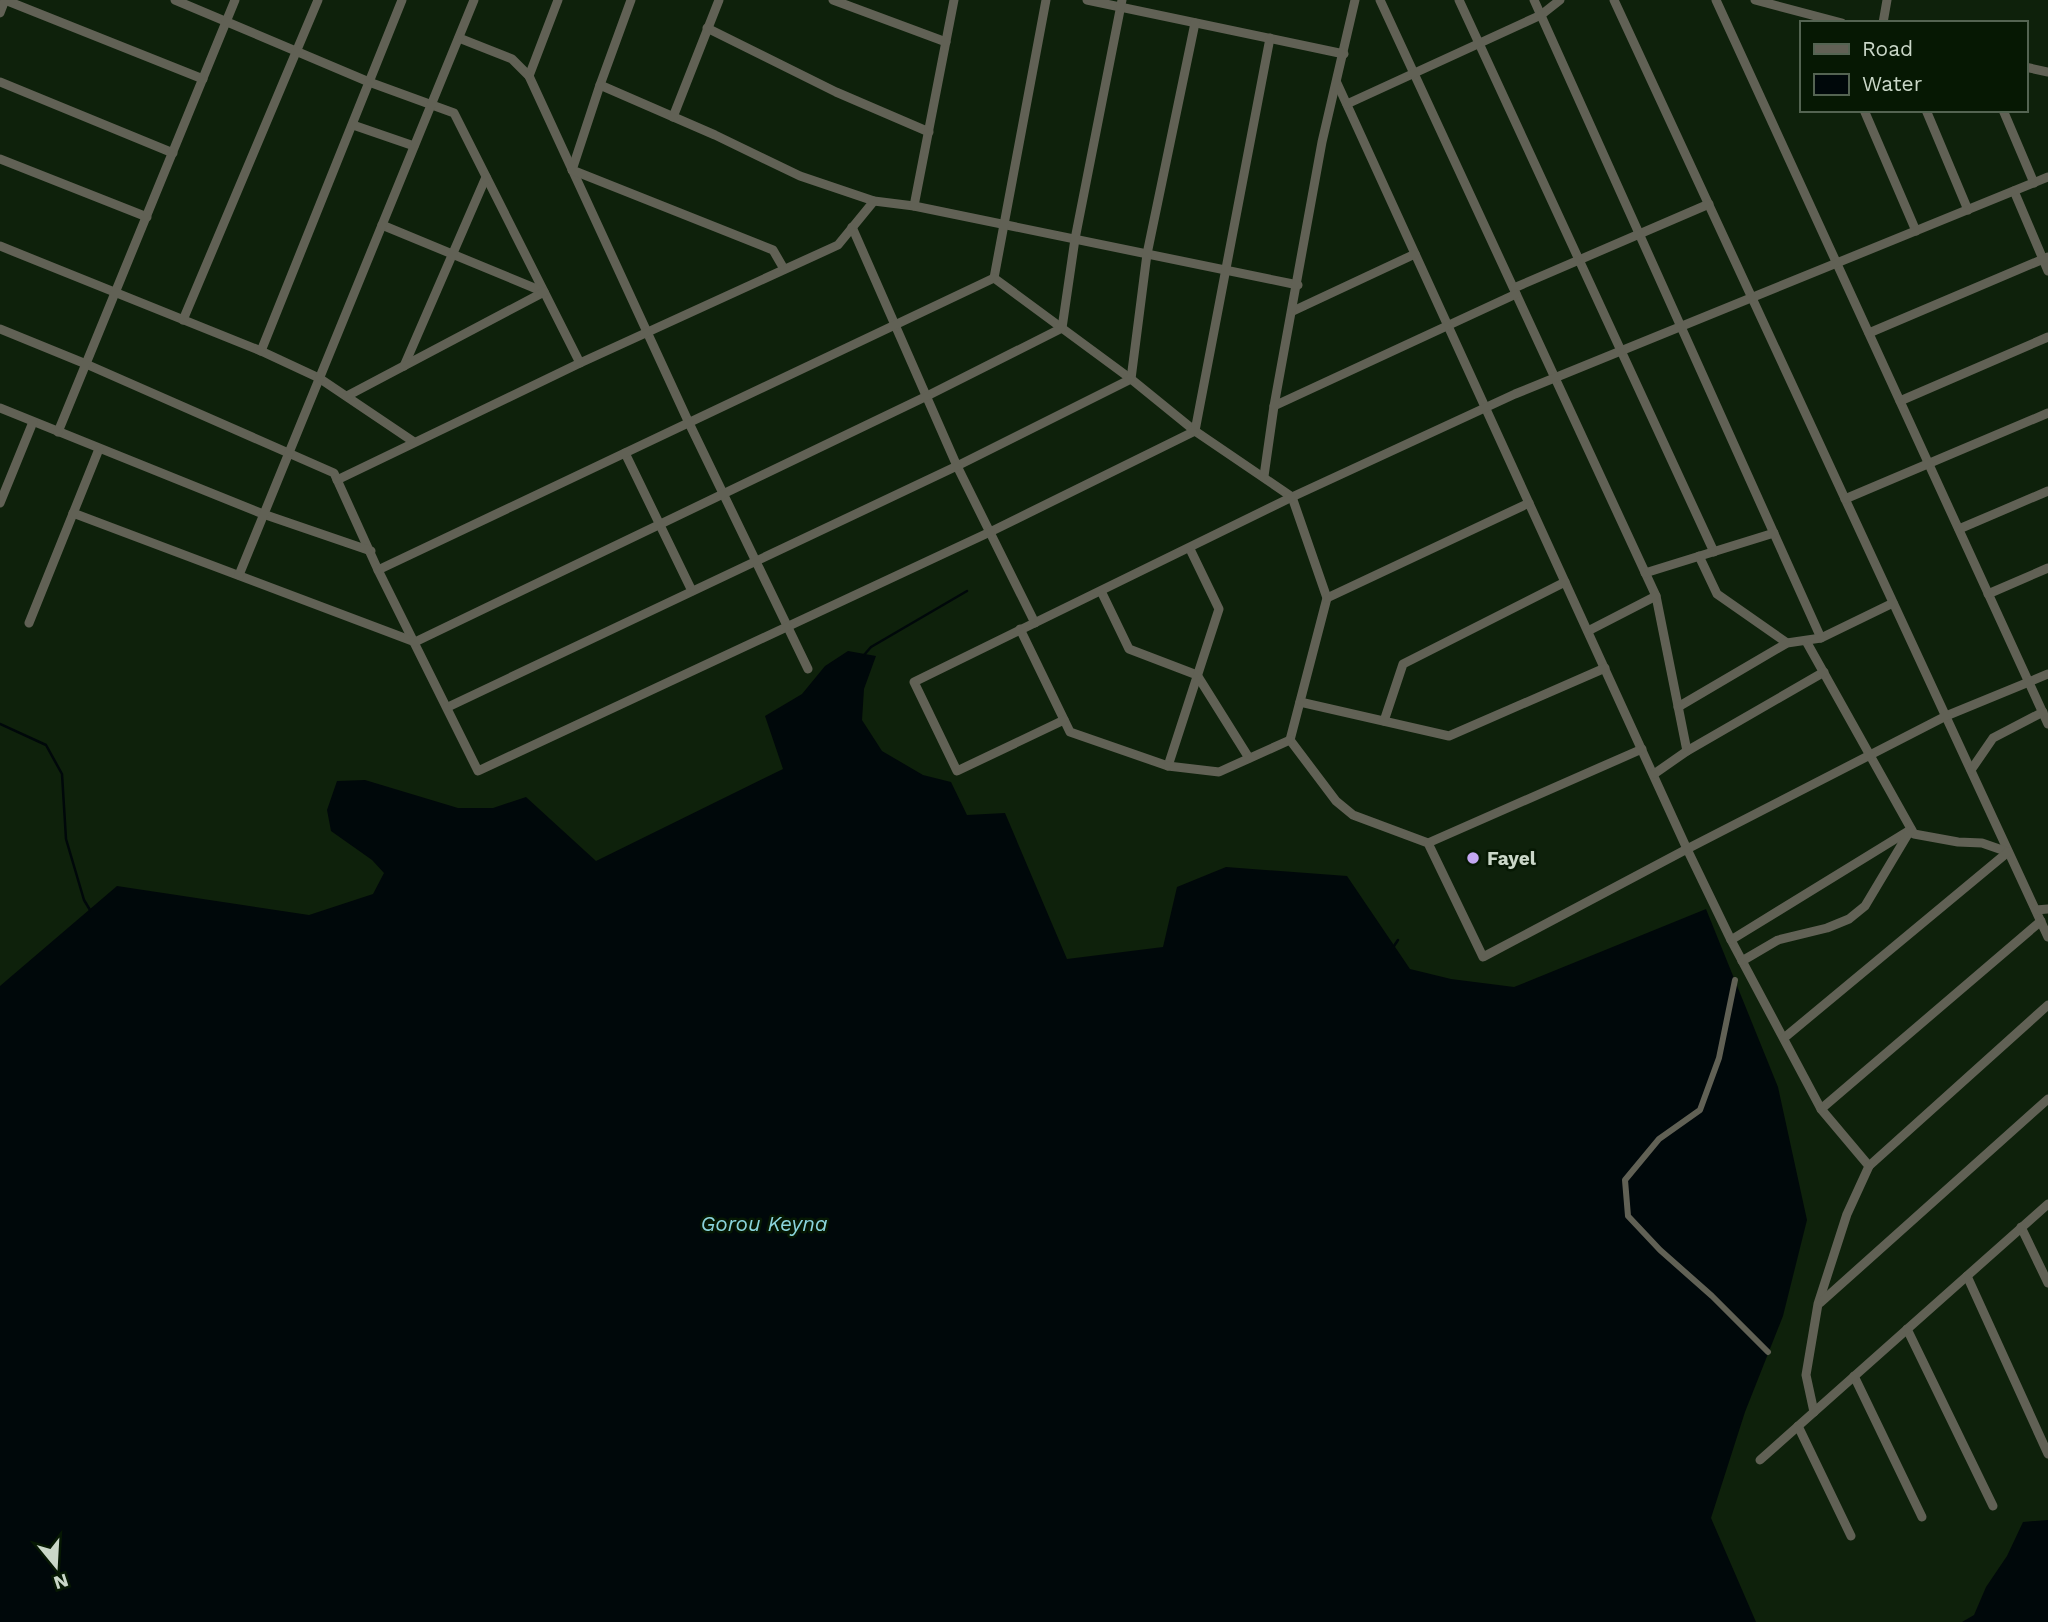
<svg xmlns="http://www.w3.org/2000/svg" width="2048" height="1622" font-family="'Work Sans',sans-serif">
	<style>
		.water { fill: #00080a }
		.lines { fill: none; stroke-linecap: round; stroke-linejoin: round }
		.stream { stroke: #00080a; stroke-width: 2.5 }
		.pedestrian { stroke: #616155; stroke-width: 6 }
		.minor { stroke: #616155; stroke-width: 9 }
		.poi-dot { fill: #c3a7f2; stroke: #061803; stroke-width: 2.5 }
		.labels { text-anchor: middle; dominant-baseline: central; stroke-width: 5; stroke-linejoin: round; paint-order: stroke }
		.poi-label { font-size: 19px; font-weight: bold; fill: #cad7c8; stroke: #061803; text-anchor: start }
		.water-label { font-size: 21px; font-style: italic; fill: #8bd4dc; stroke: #061803 }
	</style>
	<rect width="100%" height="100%" fill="#0e210b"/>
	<!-- water -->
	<g class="water">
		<path d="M848,651L876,656L864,689L862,720L882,751L923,775L951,782L967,815L1005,813L1067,959L1163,947L1177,887L1226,867L1347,876L1410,969L1451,979L1514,987L1706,909L1778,1087L1807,1220L1783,1316L1745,1412L1711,1518L1756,1622H0V986L117,886L309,915L373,894L384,873L372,860L331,831L327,810L337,781L365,780L458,808H493L526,797L596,861L783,769L765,716L802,694L825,666Z"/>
		<path d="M2048,1520V1622H1962L1974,1615L1986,1587L2007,1556L2023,1522Z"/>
	</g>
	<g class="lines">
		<!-- stream -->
		<g class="stream">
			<path d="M864,655L871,647L967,591"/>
			<path d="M0,724L46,745L62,774L66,839L84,900L90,910"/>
			<path d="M1392,949L1398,940"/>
		</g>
		<!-- pedestrian -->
		<path class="pedestrian" d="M1735,980L1719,1058L1700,1110L1659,1139L1625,1180L1628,1216L1660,1250L1712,1296L1768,1352"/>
		<!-- minor -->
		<g class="minor">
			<path d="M5,0L203,79"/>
			<path d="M175,0L369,82L454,113L580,363"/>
			<path d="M558,0L529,76L689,423L808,669"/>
			<path d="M631,0L600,85L572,170L773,250L784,269"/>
			<path d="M833,0L946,42"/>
			<path d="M1087,0L1344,54"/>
			<path d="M1380,0L1656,596L1687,751"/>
			<path d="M1459,0L1714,552"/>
			<path d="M1534,0L1821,638"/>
			<path d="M1614,0L2048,937"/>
			<path d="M1716,0L2048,724"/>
			<path d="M1755,0L1842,23"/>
			<path d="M0,13L5,0"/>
			<path d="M1883,23L1887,0"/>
			<path d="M707,28L836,92L929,132"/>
			<path d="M459,38L512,59L529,76"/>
			<path d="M2025,67L2048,72"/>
			<path d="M0,82L173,153"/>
			<path d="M1337,83L1687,849L1731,940L1821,1109L1869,1166L1847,1214L1818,1304L1806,1375L1814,1412"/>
			<path d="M600,85L715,135L800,176L874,201L914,206L1298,285"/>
			<path d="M1347,104L1541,15L1560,0"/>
			<path d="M1864,110L1916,231"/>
			<path d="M1926,110L1968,210"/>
			<path d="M2003,110L2034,183"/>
			<path d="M673,117L719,0"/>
			<path d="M353,125L414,146"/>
			<path d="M0,159L147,217"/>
			<path d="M2014,191L2048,271"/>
			<path d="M914,206L954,0"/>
			<path d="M382,225L544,292"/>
			<path d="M852,227L957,466L1035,623"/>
			<path d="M0,246L261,351L319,378L414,442"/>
			<path d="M994,278L1131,379L1195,431L1292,497L1327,598L1290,740"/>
			<path d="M994,278L1046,0"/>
			<path d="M1514,288L1709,204"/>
			<path d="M1293,311L1415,254"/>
			<path d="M183,320L318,0"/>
			<path d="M0,329L86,364L334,473L378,570L478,771L990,532L1195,431L1270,38"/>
			<path d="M1869,333L2048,257"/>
			<path d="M261,351L402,0"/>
			<path d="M404,366L486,177"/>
			<path d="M347,396L544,292"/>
			<path d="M1900,401L2048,337"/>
			<path d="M1274,406L1516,294"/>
			<path d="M0,408L263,514L371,551"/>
			<path d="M58,432L235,0"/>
			<path d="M625,453L692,591"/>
			<path d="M1264,476L1274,406L1322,142L1355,0"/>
			<path d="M337,480L580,363L838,245L874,201"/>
			<path d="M1845,499L2048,413"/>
			<path d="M0,503L33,422"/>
			<path d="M73,513L415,642L927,396L1062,328L1075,239L1122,0"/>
			<path d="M1959,529L2048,491"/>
			<path d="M1699,556L1717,594L1787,643"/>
			<path d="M378,570L994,278"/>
			<path d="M1645,573L1774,533"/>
			<path d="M239,575L474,0"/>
			<path d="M1101,591L1129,649L1197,675L1249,758"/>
			<path d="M1988,594L2048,568"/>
			<path d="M1327,598L1529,503"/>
			<path d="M29,623L99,449"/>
			<path d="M1020,629L1070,732L1168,766L1219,609L1190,549"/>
			<path d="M1588,631L1656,596"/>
			<path d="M1806,641L1914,834L1958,842L1982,843L2008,852"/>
			<path d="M1300,702L1449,736L1605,668"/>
			<path d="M448,707L957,466L1131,379L1147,254L1195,23"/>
			<path d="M1678,707L1787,643L1821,638L1893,603"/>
			<path d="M1064,720L957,771L914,682L1292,497L1515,394L2048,177"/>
			<path d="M1384,721L1403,664L1565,582"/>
			<path d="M1290,740L1336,801L1353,815L1428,843L1483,957L1687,849L1946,716L2048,674"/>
			<path d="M1168,766L1219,772L1290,740"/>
			<path d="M1971,770L1993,738L2043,712"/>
			<path d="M1654,774L1687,751L1824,672"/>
			<path d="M1428,843L1642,749"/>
			<path d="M2036,910L2048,909"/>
			<path d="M1731,940L1910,830"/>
			<path d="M1742,961L1778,940L1827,928L1849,919L1865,906L1911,829"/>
			<path d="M1784,1038L2008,852"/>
			<path d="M1821,1109L2041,921"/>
			<path d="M1869,1166L2048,1005"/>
			<path d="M2021,1227L2048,1283"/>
			<path d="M1967,1276L2048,1454"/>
			<path d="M1820,1303L2048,1099"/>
			<path d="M1907,1329L1993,1506"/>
			<path d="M1854,1376L1922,1517"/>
			<path d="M1798,1426L1851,1536"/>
			<path d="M1760,1460L2048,1204"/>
		</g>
	</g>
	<!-- markers -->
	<circle class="poi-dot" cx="1473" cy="858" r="7"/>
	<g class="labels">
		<!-- poi labels -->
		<g class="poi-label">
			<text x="1487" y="858">Fayel</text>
		</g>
		<!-- water labels -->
		<g class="water-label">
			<text x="764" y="1223">Gorou Keyna</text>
		</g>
	</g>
	<!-- legend -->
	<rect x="1800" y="21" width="228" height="91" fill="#061803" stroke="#546452" stroke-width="2"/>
	<rect x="1814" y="44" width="35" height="10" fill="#616155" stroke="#546452" stroke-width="2"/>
	<text x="1862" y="56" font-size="21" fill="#cad7c8">Road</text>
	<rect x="1814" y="74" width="35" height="21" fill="#00080a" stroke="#546452" stroke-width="2"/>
	<text x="1862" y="91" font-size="21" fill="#cad7c8">Water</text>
	<!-- north arrow -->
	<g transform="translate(56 1566) rotate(162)" stroke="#061803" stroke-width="5" paint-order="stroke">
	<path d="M0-5L12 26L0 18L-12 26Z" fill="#cad7c8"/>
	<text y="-10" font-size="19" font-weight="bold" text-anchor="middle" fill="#cad7c8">N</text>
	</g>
</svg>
